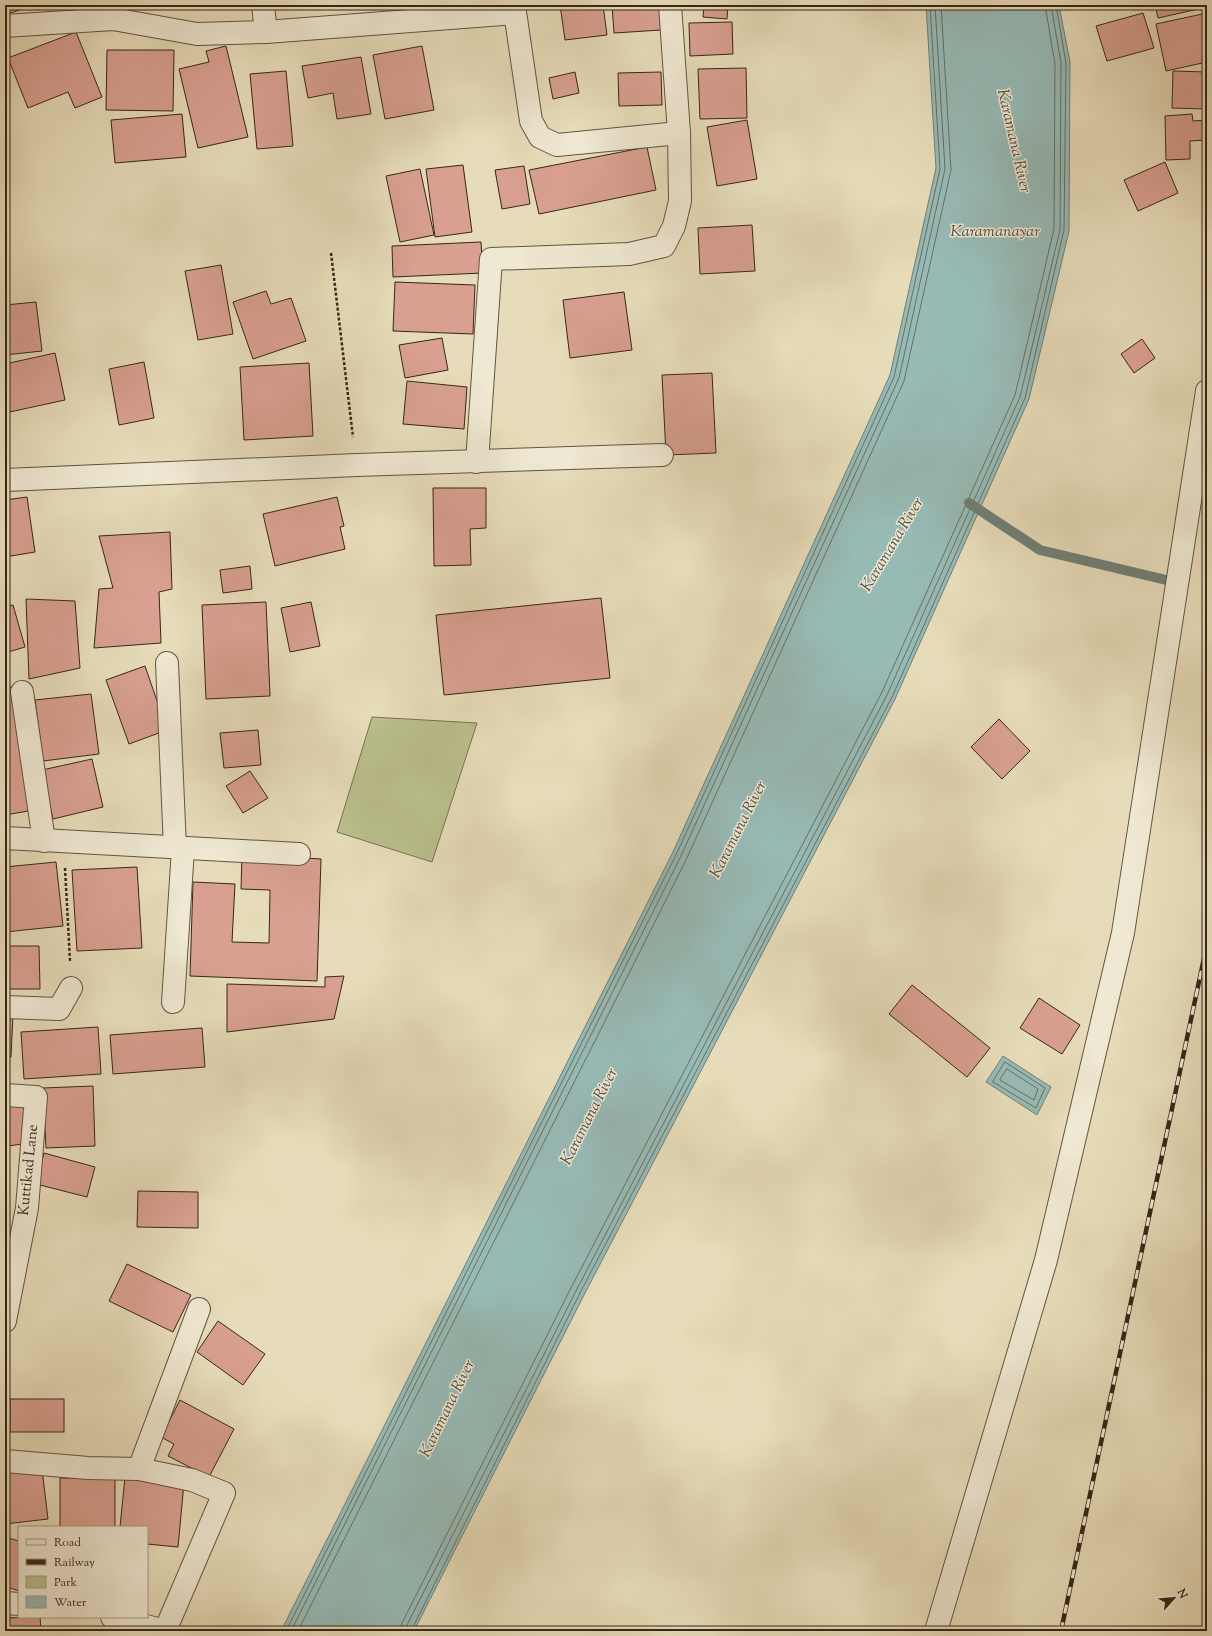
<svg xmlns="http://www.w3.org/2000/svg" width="1212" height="1636" font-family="'Sorts Mill Goudy',serif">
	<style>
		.green { fill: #b9bf8c; stroke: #787252 }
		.water { fill: #97bab5; stroke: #707f77 }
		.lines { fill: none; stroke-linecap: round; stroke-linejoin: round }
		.shore { stroke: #667067; stroke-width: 1 }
		.stream { stroke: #707f77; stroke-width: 10 }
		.building { fill: #d9a091; stroke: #362619 }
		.minor-casing { stroke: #625441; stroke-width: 24 }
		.path { stroke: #362619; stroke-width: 2.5; stroke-dasharray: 3 2; stroke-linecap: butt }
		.minor { stroke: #efe8d2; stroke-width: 22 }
		.rail-casing { stroke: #362619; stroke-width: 4.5 }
		.rail { stroke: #efe8d2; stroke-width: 3; stroke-dasharray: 9; stroke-linecap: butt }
		.labels { text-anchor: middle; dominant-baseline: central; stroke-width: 3; stroke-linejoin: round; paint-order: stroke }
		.street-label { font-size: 15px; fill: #362619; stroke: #efe8d2 }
		.water-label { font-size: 16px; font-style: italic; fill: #4e4b40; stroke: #efe8d2 }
	</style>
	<rect width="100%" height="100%" fill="#e7dcb9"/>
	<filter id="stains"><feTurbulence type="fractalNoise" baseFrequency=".005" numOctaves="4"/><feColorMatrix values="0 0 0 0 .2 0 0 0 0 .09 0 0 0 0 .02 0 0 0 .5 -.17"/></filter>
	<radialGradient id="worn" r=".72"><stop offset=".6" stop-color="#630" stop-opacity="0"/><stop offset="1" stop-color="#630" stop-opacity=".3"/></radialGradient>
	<!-- green -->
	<path class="green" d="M372,717L477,723L432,862L337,832Z"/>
	<!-- water -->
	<g class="water">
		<path d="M926,5H1059L1070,62L1069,231L1029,399L895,699L585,1293L414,1631H281L672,854L890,375L936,168Z"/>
		<path d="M1003,1056L1051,1087L1037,1115L986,1082Z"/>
	</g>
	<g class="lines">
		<!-- shore -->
		<g class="shore">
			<path d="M1005,1062L1045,1088L1036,1108L993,1082Z"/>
			<path d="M1007,1069L1038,1089L1034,1100L1000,1080Z"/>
			<path d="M286,1631L676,855L894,377L940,169L930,5"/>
			<path d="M291,1631L680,858L899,378L945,169L935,5"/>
			<path d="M298,1631L686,860L904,381L951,170L941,5"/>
			<path d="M400,1631L402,1623L572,1286L882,692L1015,395L1054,229L1055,64L1045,5"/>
			<path d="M406,1631L407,1625L577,1289L887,695L1020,397L1060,230L1061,63L1051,5"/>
			<path d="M411,1631L581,1291L892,697L1025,398L1064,230L1066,63L1056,5"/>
		</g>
		<!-- stream -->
		<path class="stream" d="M969,503L1040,550L1179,583"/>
	</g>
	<!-- building -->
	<g class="building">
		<path d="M5,5H34L5,15Z"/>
		<path d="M304,5H328L305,9Z"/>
		<path d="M560,5H603L607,35L565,40Z"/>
		<path d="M612,5H659L661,30L614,33Z"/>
		<path d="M704,5H728L727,19L703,17Z"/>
		<path d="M1155,5H1202L1203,8L1158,18Z"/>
		<path d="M1143,13L1154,48L1107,61L1096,26Z"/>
		<path d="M1207,13V62L1166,71L1156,24Z"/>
		<path d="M732,22L733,54L690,56L689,23Z"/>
		<path d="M76,32L102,97L75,108L68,92L28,108L8,58Z"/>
		<path d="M226,46L248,137L198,148L179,69L209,62L206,51Z"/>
		<path d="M422,46L434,110L385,119L373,55Z"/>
		<path d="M107,50H174L173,111L106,110Z"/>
		<path d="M361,57L371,114L337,119L333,93L308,98L302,66Z"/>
		<path d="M746,68L747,118L700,119L698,69Z"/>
		<path d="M286,71L293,146L257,149L250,74Z"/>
		<path d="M1173,71L1207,72V109L1172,108Z"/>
		<path d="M575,72L579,93L553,99L549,78Z"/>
		<path d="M661,72L662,105L619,106L618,73Z"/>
		<path d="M182,114L186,157L115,163L111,120Z"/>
		<path d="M1192,114L1193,121L1207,120V140L1190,141V159L1166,160L1165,116Z"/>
		<path d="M747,120L757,179L717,186L707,127Z"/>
		<path d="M647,147L656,190L539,214L529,170Z"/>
		<path d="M1165,162L1178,193L1138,211L1124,180Z"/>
		<path d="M463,165L472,232L435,237L426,169Z"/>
		<path d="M524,166L530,204L502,209L495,170Z"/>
		<path d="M420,169L434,235L400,242L386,176Z"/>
		<path d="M752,225L755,271L700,274L698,228Z"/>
		<path d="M481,242L483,273L393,277L392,246Z"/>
		<path d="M221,265L233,334L198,340L185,271Z"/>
		<path d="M395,282L475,285L473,334L393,331Z"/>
		<path d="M266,291L271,304L291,298L306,341L253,359L233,302Z"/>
		<path d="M624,292L632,350L570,358L563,300Z"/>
		<path d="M36,302L42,351L5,355V305Z"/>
		<path d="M442,338L448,370L405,378L399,345Z"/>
		<path d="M1142,339L1155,358L1134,373L1121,354Z"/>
		<path d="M55,353L65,400L5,413V364Z"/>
		<path d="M144,362L154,418L119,425L109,369Z"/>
		<path d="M309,363L313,436L244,440L240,367Z"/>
		<path d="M712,373L716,453L666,455L662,375Z"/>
		<path d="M407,381L467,387L464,429L403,424Z"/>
		<path d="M433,488H486V528L470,529L471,565L434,566Z"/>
		<path d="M27,497L35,552L5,557V500Z"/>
		<path d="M337,497L344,526L340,527L345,549L275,566L263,514Z"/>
		<path d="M170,532L172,589L159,592L161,643L94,648L99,589L113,588L99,536Z"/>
		<path d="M250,566L252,589L223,593L220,570Z"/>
		<path d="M601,598L610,678L444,695L436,615Z"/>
		<path d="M26,599L75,601L80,668L29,679Z"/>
		<path d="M266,602L270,696L206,699L202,605Z"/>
		<path d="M311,602L320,646L290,652L281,608Z"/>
		<path d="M13,605L25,647L5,653V607Z"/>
		<path d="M145,666L167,730L129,744L106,680Z"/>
		<path d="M12,687L34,810L5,815V689Z"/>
		<path d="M91,694L99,754L43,761L35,700Z"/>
		<path d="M999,719L1030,751L1002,779L971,747Z"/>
		<path d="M258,730L261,765L224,768L220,733Z"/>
		<path d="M92,759L103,807L53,819L42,770Z"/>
		<path d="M250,771L268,798L243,813L226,786Z"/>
		<path d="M242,854L321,859L317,981L190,976L193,882L235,884L232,942L269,943L270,890L241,889Z"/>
		<path d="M56,862L63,926L5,932V867Z"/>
		<path d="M137,867L142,948L77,951L72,870Z"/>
		<path d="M5,946H39L40,989H5Z"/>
		<path d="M344,976L334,1019L227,1032V984L325,987V977Z"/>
		<path d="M912,985L990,1048L967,1077L889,1014Z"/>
		<path d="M1039,998L1080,1025L1062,1054L1020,1028Z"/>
		<path d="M5,1014H13L11,1057H5Z"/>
		<path d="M98,1027L101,1074L24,1079L21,1032Z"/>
		<path d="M202,1028L205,1067L113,1074L110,1035Z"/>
		<path d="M93,1086L95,1146L46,1148L43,1088Z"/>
		<path d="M26,1101L30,1143L8,1146L5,1103Z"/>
		<path d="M44,1153L95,1167L87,1197L36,1184Z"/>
		<path d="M138,1191L198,1192V1228L137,1227Z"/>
		<path d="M5,1219L8,1220L5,1232Z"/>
		<path d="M127,1264L191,1295L173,1332L109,1301Z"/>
		<path d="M218,1321L265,1354L243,1385L197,1352Z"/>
		<rect x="10" y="1399" width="54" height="33"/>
		<path d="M180,1400L234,1429L209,1477L168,1456L174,1444L161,1437Z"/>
		<path d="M42,1469L48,1519L5,1524V1473Z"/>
		<path d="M125,1477L184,1483L178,1547L147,1544V1527H120Z"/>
		<rect x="60" y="1478" width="55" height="49"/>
		<path d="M5,1537L19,1541V1591L5,1586Z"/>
		<path d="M40,1617L41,1631H5V1618Z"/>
	</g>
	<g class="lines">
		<!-- minor casing -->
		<g class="minor-casing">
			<g id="minor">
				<path d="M263,5L266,32"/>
				<path d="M514,5L531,121L540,137L557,145L679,133"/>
				<path d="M5,26L113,19L197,34L266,32L515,13"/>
				<path d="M477,462L491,259L629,254L664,246L674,226L680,201L679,133L670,5"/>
				<path d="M5,480L357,465L662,455"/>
				<path d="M167,663L175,848"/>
				<path d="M22,692L44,841"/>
				<path d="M5,838L299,854"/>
				<path d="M173,1002L183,849"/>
				<path d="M5,1007L59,1009L71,988"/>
				<path d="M5,1095L36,1097L27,1208L5,1321"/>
				<path d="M5,1461L88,1468L139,1469L192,1480L224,1493L165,1631"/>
				<path d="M139,1469L199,1309"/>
				<path d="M5,1603L19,1604"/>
				<path d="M112,1617L165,1631"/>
				<path d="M936,1631L1046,1260L1123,933L1207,391"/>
			</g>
		</g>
		<!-- path -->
		<g class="path">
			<path d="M331,253L353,437"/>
			<path d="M65,868L70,961"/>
		</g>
		<!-- minor -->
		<use href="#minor" class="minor"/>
		<!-- rail casing -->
		<g class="rail-casing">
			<path id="rail" d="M1061,1631L1207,944"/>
		</g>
		<!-- rail -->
		<use href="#rail" class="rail"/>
	</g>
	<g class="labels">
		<!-- street labels -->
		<g class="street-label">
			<text transform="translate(29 1170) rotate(-84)">Kuttikad Lane</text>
		</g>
		<!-- water labels -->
		<g class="water-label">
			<text transform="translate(1013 141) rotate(77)">Karamana River</text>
			<text x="995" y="232">Karamanayar</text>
			<text transform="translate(893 545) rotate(-59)">Karamana River</text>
			<text transform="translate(739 830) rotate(-63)">Karamana River</text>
			<text transform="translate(590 1117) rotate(-63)">Karamana River</text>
			<text transform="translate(448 1409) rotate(-64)">Karamana River</text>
		</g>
	</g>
	<!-- margin -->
	<rect width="1212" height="1636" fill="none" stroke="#e7dcb9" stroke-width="20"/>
	<rect x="6" y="6" width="1200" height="1624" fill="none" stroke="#362619" stroke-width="2"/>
	<rect x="10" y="10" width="1192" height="1616" fill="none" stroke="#362619"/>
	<!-- legend -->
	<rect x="18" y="1526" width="130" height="92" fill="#efe8d2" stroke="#a59a88"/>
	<rect x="26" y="1539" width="20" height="6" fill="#efe8d2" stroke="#a59a88"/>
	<text x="54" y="1546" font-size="12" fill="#362619">Road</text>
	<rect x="26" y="1559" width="20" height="6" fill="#362619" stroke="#a59a88"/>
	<text x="54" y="1566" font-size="12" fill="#362619">Railway</text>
	<rect x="26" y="1576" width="20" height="12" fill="#b9bf8c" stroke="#a59a88"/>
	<text x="54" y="1586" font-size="12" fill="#362619">Park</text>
	<rect x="26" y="1596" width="20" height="12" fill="#97bab5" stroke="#a59a88"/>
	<text x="54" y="1606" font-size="12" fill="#362619">Water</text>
	<!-- north arrow -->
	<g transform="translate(1174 1598) rotate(63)" stroke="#efe8d2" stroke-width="3" paint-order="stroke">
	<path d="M0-3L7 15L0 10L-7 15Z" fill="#362619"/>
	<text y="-6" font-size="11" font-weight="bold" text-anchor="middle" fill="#362619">N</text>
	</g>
	<rect width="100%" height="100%" filter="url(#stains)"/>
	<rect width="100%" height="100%" fill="url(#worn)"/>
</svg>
